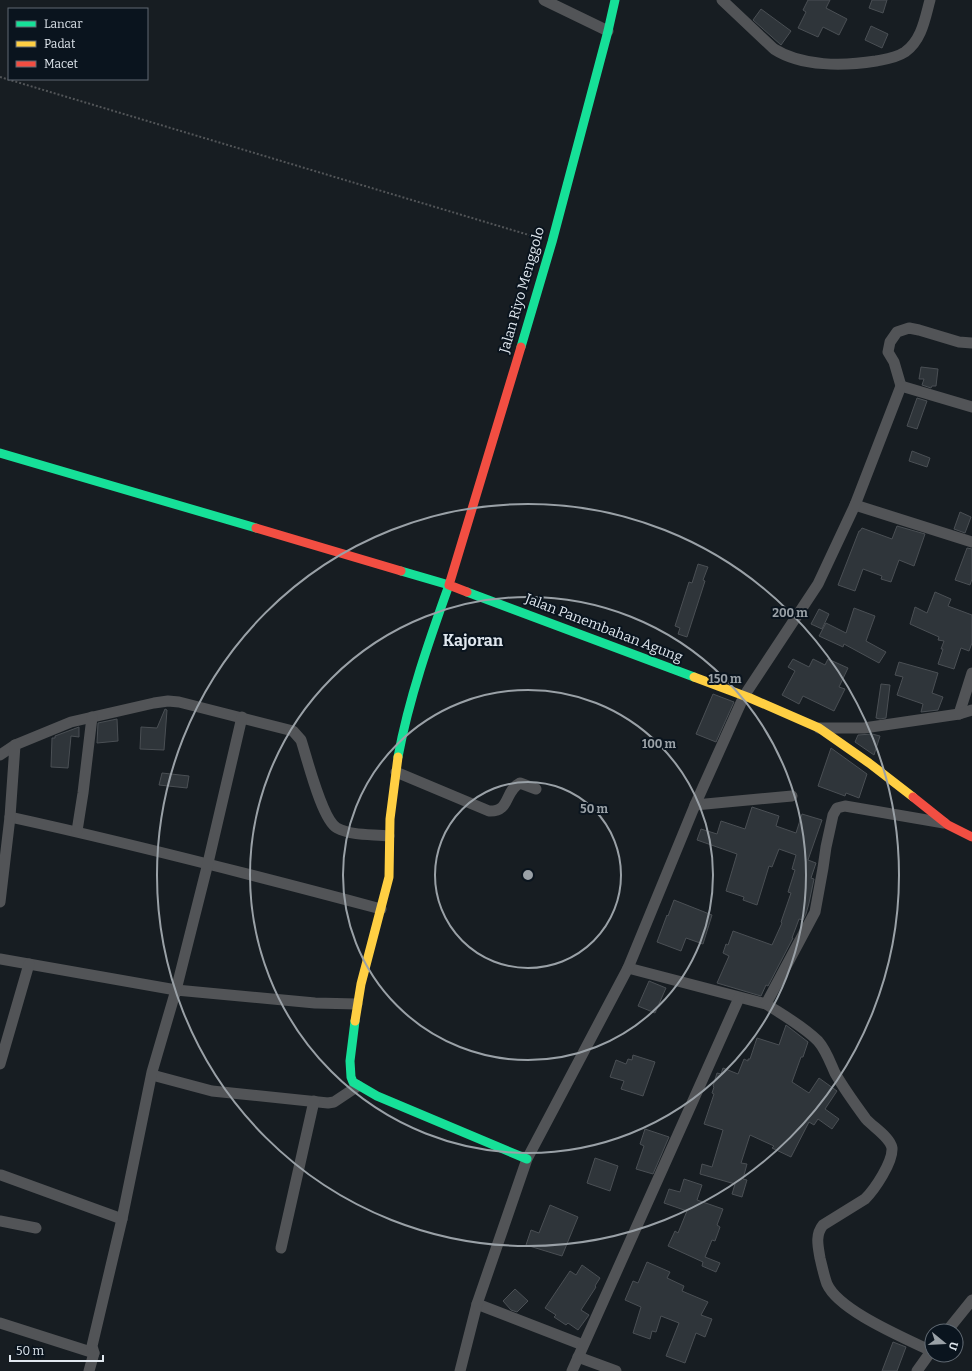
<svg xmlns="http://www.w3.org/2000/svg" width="972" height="1371" font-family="Bitter,serif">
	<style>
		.building { fill: #2f353a; stroke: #4a4f54 }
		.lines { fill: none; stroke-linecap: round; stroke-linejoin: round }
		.path { stroke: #525558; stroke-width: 2; stroke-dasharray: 2 2; stroke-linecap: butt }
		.street { stroke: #525457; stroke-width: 11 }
		.fast { stroke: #16e098; stroke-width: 9 }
		.slow { stroke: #ffcf43; stroke-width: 9 }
		.jam { stroke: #f24e42; stroke-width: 9 }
		.ring { fill: none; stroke: #9aa1a7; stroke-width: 2 }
		.labels { text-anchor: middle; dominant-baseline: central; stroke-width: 4; stroke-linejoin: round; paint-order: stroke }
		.street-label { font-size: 14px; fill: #e1e8ef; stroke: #0a141e }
		.quarter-label { font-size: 16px; font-weight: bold; fill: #e1e8ef; stroke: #0a141e }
		.centre { fill: #9aa1a7; stroke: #0a141e; stroke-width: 2 }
		.ring-label { font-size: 12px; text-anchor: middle; font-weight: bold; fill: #9aa1a7; stroke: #0a141e; stroke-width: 4; stroke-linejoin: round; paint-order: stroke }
	</style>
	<rect width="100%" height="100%" fill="#171d22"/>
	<!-- building -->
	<g class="building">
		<path d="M808,0H830L826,8L847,19L839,35L823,27L818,37L798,28L806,12L803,10Z"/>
		<path d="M872,0H887L883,13L869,8Z"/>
		<path d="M761,9L791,31L781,45L753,20Z"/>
		<path d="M871,26L888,34L882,48L865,40Z"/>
		<path d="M921,367L938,369L936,386H932L931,388L922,385L924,379H919Z"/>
		<path d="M917,398L927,401L917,429L907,426Z"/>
		<path d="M912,451L930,458L927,467L909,461Z"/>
		<path d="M960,512L971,517L965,533L954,529Z"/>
		<path d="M897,526L925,534L914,566L899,560L891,582L881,579L882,576L863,569L855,591L838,585L859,531H860L862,528L892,539Z"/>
		<path d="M967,548L972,549V579L970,585L955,580Z"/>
		<path d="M698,564L708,567L703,580L705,581L687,637L678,634L680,628L675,626L689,582L692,583Z"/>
		<path d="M935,592L951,599L948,606L972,615V643L969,651L961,648L954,669L938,664L943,649H941L944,641L938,640L939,637L910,624L915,607L927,613Z"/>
		<path d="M854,608L875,616L866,641L886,652L879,663L844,644L843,647L819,636L826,623L846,633Z"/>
		<path d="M819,609L829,614L822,629L811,624Z"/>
		<path d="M793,659L809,667L813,659L825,665L828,659L848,668L839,687L845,689L834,711L803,696L799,704L782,695L795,671L788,667Z"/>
		<path d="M899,662L938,673L932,693L943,697L938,710L921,712L923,704L897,695L903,677L895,675Z"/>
		<path d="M881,684L890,685L886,718L880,719L876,718Z"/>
		<path d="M713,694L734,702L716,742L696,734Z"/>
		<path d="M165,709L167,710L164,750L140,749L141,727L157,728Z"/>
		<path d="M117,719L118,741L97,743L98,723Z"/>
		<path d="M79,727V737L71,736L68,768L51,767L52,738H55V736Z"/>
		<path d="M872,734L880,736L874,755L855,742L858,735Z"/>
		<path d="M831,748L867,774L859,798L846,793L845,796L818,786Z"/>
		<path d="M162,773L189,776L187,788L159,785Z"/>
		<path d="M752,807L779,816L776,826L796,833L802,814L822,820L808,860L816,863L811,878L814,879L809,903L806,914L803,920L799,919L792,938H793L768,986L766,985L761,996L717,983L729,956L723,953L726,944L728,945L733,931L772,945L782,923L781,922L791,893L788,892L795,870L792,869L796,855L779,849L772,867L769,866L757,905L743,900L744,897L726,891L737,854L697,840L701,829L717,834L721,821L745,829Z"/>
		<path d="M674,900L712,915L703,944L686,938L681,951L657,942L667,915L668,916Z"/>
		<path d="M649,981L666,988L655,1013L638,1006Z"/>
		<path d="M786,1025L808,1042L803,1057H801L792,1082L809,1093L819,1078L837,1091L825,1109L839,1119L832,1129L818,1119L814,1125L809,1122L791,1157L772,1148L774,1146L750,1135L741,1163L747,1164L743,1179L747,1180L742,1197L732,1194L735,1184L700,1174L702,1164L712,1167L723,1130L704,1124L714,1094L712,1093L714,1087L713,1086L717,1073L721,1074L723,1068L738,1074L744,1059L748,1061V1059H750L757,1038L779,1045Z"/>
		<path d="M633,1055L655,1062L643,1096L621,1089L624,1081L610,1077L616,1060L626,1064L628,1059L632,1060Z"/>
		<path d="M645,1129L669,1137L653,1174L636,1169L644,1146L640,1144Z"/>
		<path d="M595,1158L618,1166L610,1191L587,1183Z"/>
		<path d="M684,1179L702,1185L697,1200L723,1209L717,1225L720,1227L715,1241L712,1240L705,1257L720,1263L716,1272L702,1266L703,1262L668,1246L675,1231L678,1233L687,1211L664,1203L669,1189L680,1192Z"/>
		<path d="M550,1205L578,1217L562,1256L526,1245L531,1230L539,1233Z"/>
		<path d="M647,1262L670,1272L667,1278L684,1286L682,1291L708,1302L701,1315L712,1319L705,1337L696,1333L685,1363L666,1356L679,1323L661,1316L656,1332L652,1331L650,1339L633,1333L641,1307L625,1300L633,1281L638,1283Z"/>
		<path d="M582,1265L600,1278L595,1286L596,1287L581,1310L589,1315L578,1330L568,1323L566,1325L554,1317L556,1315L545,1308L570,1271L576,1275Z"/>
		<path d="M515,1289L528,1301L517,1312L511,1310L503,1301Z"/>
		<path d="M893,1342L906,1347L897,1371H882Z"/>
	</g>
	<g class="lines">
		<!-- path -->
		<path class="path" d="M0,77L539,238"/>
		<!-- street -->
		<g class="street">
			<path d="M544,0L608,31"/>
			<path d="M722,0L774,49C802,67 844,66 876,61C886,59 896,58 905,52C922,40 925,18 930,0"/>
			<path d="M901,386L894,362L888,352L890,342L897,332L909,328L919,330L959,342L972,343"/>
			<path d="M855,505L972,542"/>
			<path d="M959,714L972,673"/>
			<path d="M819,728H864L959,714L972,710"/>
			<path d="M0,755L15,745L71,722L154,703L168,701L179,702L293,731L301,740C307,758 322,820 337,828C352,836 372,834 389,836"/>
			<path d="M396,772L489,811C511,812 504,791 520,783L536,789"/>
			<path d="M695,805L792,796"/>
			<path d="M10,817C134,844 257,876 381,909"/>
			<path d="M77,831L83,793L92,717"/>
			<path d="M0,902L10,817L15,745"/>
			<path d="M0,959L176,990L315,1003L357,1004"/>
			<path d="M628,968L766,1004"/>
			<path d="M0,1064L29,964"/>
			<path d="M152,1075L212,1091L328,1103L334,1102L358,1086"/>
			<path d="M1,1175L122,1219"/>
			<path d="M0,1221L36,1228"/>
			<path d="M281,1248L314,1101"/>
			<path d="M477,1304L583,1345"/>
			<path d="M0,1323L94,1353"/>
			<path d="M947,1331L972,1300"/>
			<path d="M931,1351C905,1338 839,1311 827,1284C824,1276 822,1266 820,1258C818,1246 815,1235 823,1225L865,1199C875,1189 893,1162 892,1148C890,1137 873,1127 866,1119C855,1104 844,1089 835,1073C830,1062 826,1050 818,1041C803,1026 783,1015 766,1004L815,912L823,868L826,847L833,815L837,808L845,806L944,823"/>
			<path d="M578,1357L616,1371"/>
			<path d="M89,1371L94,1353L92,1346L122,1219L152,1072L176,990L208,863L242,717"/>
			<path d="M460,1371L477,1304L527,1159L628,968L695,805L744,696L818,584L855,505L901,386L972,407"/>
			<path d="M572,1371L739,998"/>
			<path d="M917,1371L932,1350"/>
		</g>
		<!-- fast -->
		<g class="fast">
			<path d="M521,347L552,242L608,31L615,0"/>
			<path d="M0,453L256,528"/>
			<path d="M467,592L694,677"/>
			<path d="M398,757C409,698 429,641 449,585L401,571"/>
			<path d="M355,1021L350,1061L351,1077L353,1082L377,1096L527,1159"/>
		</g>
		<!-- slow -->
		<g class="slow">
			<path d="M694,677L750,698L819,728L869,763L913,797"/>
			<path d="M355,1021L361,984L389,877L390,819L398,757"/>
		</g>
		<!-- jam -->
		<g class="jam">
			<path d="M256,528L401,571"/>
			<path d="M467,592L449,585L521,347"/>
			<path d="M913,797L948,825L972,837"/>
		</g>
	</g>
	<!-- distance rings -->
	<g class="ring">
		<circle cx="528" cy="875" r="93"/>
		<circle cx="528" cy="875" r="185"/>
		<circle cx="528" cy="875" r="278"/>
		<circle cx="528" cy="875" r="371"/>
	</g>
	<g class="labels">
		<!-- street labels -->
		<g class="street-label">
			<text transform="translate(522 290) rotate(-74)">Jalan Riyo Menggolo</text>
			<text transform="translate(604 628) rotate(21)">Jalan Panembahan Agung</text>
		</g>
		<!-- quarter labels -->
		<g class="quarter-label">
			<text x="473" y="640">Kajoran</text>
		</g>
	</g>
	<circle cx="528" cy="875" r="6" class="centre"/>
	<g class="ring-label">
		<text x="790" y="617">200 m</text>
		<text x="725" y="683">150 m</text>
		<text x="659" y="748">100 m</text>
		<text x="594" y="813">50 m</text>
	</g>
	<!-- legend -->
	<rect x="8" y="8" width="140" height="72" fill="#0a141e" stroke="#606972"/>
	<rect x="16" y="21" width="20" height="6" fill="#16e098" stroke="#606972"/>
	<text x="44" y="28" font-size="12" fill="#e1e8ef">Lancar</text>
	<rect x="16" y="41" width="20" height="6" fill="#ffcf43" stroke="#606972"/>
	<text x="44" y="48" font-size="12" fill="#e1e8ef">Padat</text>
	<rect x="16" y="61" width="20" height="6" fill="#f24e42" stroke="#606972"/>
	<text x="44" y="68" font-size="12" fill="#e1e8ef">Macet</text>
	<!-- north arrow -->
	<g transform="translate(944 1343) rotate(108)"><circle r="19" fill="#0a141e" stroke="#606972"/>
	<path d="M0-3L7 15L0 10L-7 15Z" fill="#9aa1a7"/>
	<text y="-6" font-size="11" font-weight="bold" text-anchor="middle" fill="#e1e8ef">U</text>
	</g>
	<!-- scale -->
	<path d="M10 1355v6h93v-6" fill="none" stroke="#e1e8ef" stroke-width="2"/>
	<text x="16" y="1355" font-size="12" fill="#e1e8ef" stroke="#0a141e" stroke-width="3" paint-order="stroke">50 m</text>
</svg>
